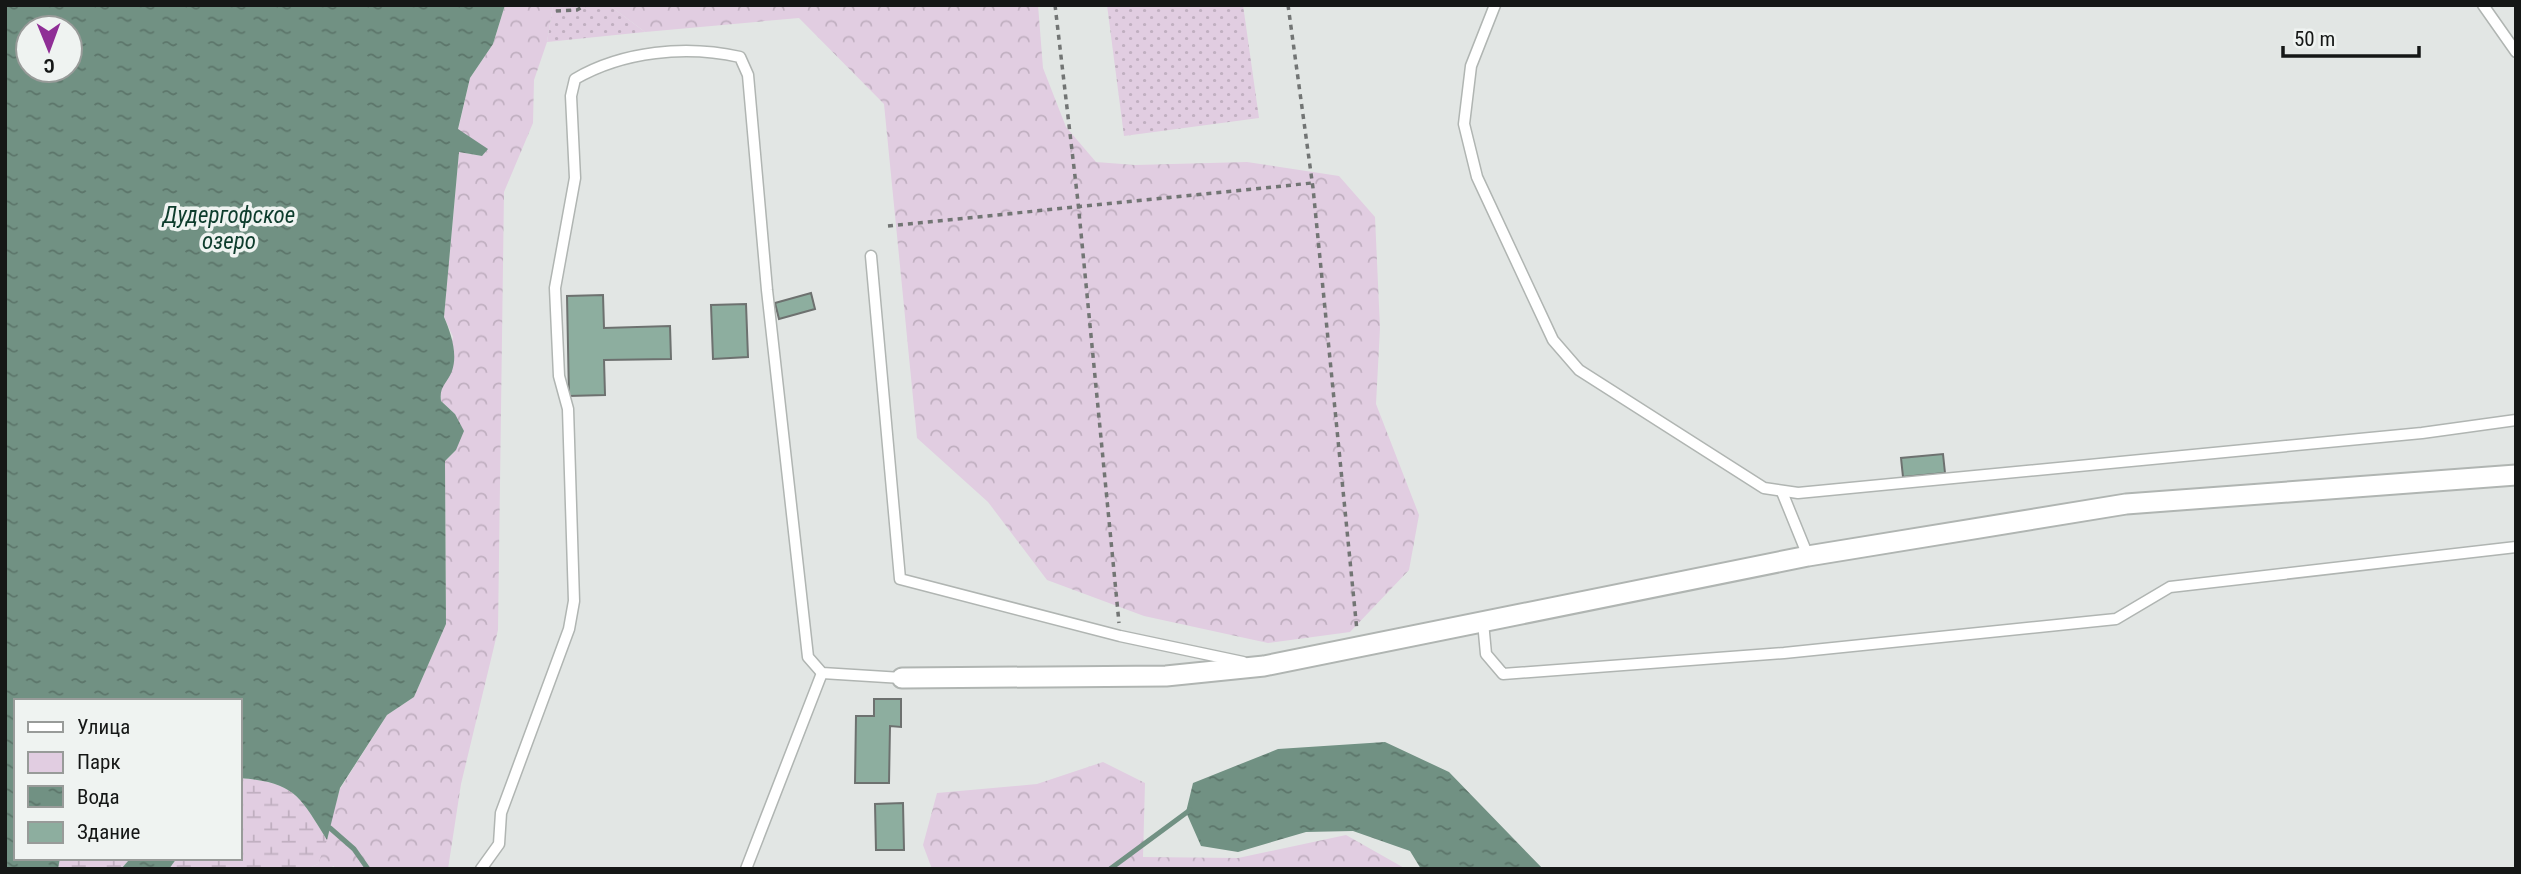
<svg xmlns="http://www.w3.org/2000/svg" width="2521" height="874" font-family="'Roboto Condensed',sans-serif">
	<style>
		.green { fill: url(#green-dots) }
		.forest { fill: url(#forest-crowns) }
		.wetland { fill: url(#wetland-marsh) }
		.water { fill: url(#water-ripples); fill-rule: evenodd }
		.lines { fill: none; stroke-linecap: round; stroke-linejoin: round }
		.stream { stroke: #719183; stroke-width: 5 }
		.building { fill: #8dae9f; stroke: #6d716f; stroke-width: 2 }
		.service-casing { stroke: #b0b5b2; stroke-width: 13 }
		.minor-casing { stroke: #b0b5b2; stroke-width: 23 }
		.path { stroke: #727574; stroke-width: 3.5; stroke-dasharray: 5 5; stroke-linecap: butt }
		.service { stroke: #fff; stroke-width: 10 }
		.minor { stroke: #fff; stroke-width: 19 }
		.labels { text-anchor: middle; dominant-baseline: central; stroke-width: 7; stroke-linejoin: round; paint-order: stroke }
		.water-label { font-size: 23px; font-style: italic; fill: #0d3c2c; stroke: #eff3f1 }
	</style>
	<defs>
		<pattern id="green-dots" width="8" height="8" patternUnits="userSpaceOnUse" patternTransform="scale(1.75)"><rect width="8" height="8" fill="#e1cde1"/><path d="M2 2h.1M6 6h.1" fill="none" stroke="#c0afc0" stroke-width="1.8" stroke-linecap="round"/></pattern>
		<pattern id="forest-crowns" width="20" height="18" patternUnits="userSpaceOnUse" patternTransform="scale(1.75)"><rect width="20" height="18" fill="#e1cde1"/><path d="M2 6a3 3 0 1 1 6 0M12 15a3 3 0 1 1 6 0" fill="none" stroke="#c0afc0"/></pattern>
		<pattern id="wetland-marsh" width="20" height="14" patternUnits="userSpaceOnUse" patternTransform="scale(1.75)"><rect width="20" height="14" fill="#e1cde1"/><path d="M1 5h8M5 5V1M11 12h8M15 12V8" fill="none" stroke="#c0afc0"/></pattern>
		<pattern id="water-ripples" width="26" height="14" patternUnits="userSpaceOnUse" patternTransform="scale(1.75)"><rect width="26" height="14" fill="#719183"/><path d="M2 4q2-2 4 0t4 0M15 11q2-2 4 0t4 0" fill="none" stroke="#5c756a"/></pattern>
	</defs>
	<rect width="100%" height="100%" fill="#e2e6e4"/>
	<!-- green -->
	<g class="green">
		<path d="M553,5H609L645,32L547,42Z"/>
		<path d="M1107,5H1243L1259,118L1124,136Z"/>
	</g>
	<!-- forest -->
	<g class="forest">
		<path d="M505,5H553L547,42L534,80L533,123L504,192L498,630L461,784L448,869H337L333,866L331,869H307L318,864L340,789L387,715L414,697L446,624L445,461L456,450L455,414L441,401L440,389L453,337L444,317L459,152L482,156L475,142L458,130L470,78L493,44Z"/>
		<path d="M609,5H1038L1043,68L1066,127L1096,162L1135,165L1247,162L1339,176L1375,217L1380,328L1376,404L1419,515L1409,570L1350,632L1268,643L1144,616L1047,580L988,502L917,438L884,104L799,18L645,32Z"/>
		<path d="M1103,762L1145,783L1143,857L1238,858L1346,835L1406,869H932L923,845L937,793L1037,784Z"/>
	</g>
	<!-- wetland -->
	<g class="wetland">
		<path d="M240,778C295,783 299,795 327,840L318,864L307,869H169L177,858H240Z"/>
		<path d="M60,858H146L128,861L121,869H58Z"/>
	</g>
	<!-- water -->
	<g class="water">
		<path d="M5,5H505L493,44L470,78L458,129L488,149L482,156L459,152L444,317C451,333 458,354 452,371C447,384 439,386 441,401L455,414L464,431L456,450L445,461L446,624L414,697L387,715L340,788L327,840C299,795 295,783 240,778V701H16V858H60L58,869H5ZM28,28H70V70H28Z"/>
		<path d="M1385,742L1449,772L1543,869H1421L1410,851L1353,831L1306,832L1238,852L1201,846L1186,812L1193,783L1278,749Z"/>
		<path d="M146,858H177L169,869H121L128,861Z"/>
	</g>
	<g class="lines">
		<!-- stream -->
		<g class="stream">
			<path d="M330,828L354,849L368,869"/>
			<path d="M1110,869L1190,810"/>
		</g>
	</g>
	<!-- building -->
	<g class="building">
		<path d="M811,293L815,309L779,319L775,303Z"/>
		<path d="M603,295L604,328L670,326L671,359L604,360L605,395L569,396L567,296Z"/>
		<path d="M746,304L748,357L713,359L711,305Z"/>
		<path d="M1943,454L1945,473L1903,477L1901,458Z"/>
		<path d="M874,699H901V727L890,726L889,783H855L856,716H874Z"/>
		<path d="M903,803L904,850H876L875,804Z"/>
	</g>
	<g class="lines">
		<!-- service casing -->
		<g class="service-casing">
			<g id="service">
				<path d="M1495,5L1471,66L1464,124L1477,177L1553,340L1579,370L1764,488L1798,493L2422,433L2516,420"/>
				<path d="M2483,5L2516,52"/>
				<path d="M871,256L900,579L1120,636L1243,662"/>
				<path d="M1782,492L1808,556"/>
				<path d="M1483,622L1486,654L1503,674L1784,653L2116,619L2170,587L2516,547"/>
				<path d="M481,869L499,844L501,813L569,629L574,601L568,409L559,376L555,288L575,178L571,96L575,79C623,51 686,45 740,57L748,75L767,290L808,657L822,673L902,678"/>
				<path d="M746,869L822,673"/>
			</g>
		</g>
		<!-- minor casing -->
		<g class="minor-casing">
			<path id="minor" d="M902,678L1166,676L1264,666L1808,556L2126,504L2516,475"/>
		</g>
		<!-- path -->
		<g class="path">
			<path d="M1055,5L1078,202L1119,623"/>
			<path d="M1288,5L1313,188L1357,631"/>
			<path d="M556,11L577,10L586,5"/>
			<path d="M888,226L1312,183"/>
		</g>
		<!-- service -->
		<use href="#service" class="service"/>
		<!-- minor -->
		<use href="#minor" class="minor"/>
	</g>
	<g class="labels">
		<!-- water labels -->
		<g class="water-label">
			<text x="229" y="215">Дудергофское<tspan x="229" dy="26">озеро</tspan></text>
		</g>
	</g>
	<!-- border -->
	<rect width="2521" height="874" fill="none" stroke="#151716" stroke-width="14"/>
	<!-- legend -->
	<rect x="14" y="699" width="228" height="161" fill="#eff3f1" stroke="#989b99" stroke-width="2"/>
	<rect x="28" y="722" width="35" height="10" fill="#ffffff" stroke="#989b99" stroke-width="2"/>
	<text x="77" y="734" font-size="21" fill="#151716">Улица</text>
	<rect x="28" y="752" width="35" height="21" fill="#e1cde1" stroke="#989b99" stroke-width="2"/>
	<text x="77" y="769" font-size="21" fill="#151716">Парк</text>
	<rect x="28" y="786" width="35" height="21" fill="url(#water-ripples)" stroke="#989b99" stroke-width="2"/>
	<text x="77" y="804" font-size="21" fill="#151716">Вода</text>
	<rect x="28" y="822" width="35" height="21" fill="#8dae9f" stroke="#989b99" stroke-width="2"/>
	<text x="77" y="839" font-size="21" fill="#151716">Здание</text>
	<!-- north arrow -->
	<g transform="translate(49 49) rotate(179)"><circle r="33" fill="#eff3f1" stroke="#989b99" stroke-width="2"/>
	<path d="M0-5L12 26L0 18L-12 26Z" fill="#8f2e96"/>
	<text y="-10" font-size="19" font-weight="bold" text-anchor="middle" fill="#151716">С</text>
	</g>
	<!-- scale -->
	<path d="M2283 46v10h136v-10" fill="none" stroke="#151716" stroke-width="3.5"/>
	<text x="2294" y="46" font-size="21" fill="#151716" stroke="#eff3f1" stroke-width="5" paint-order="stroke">50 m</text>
</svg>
